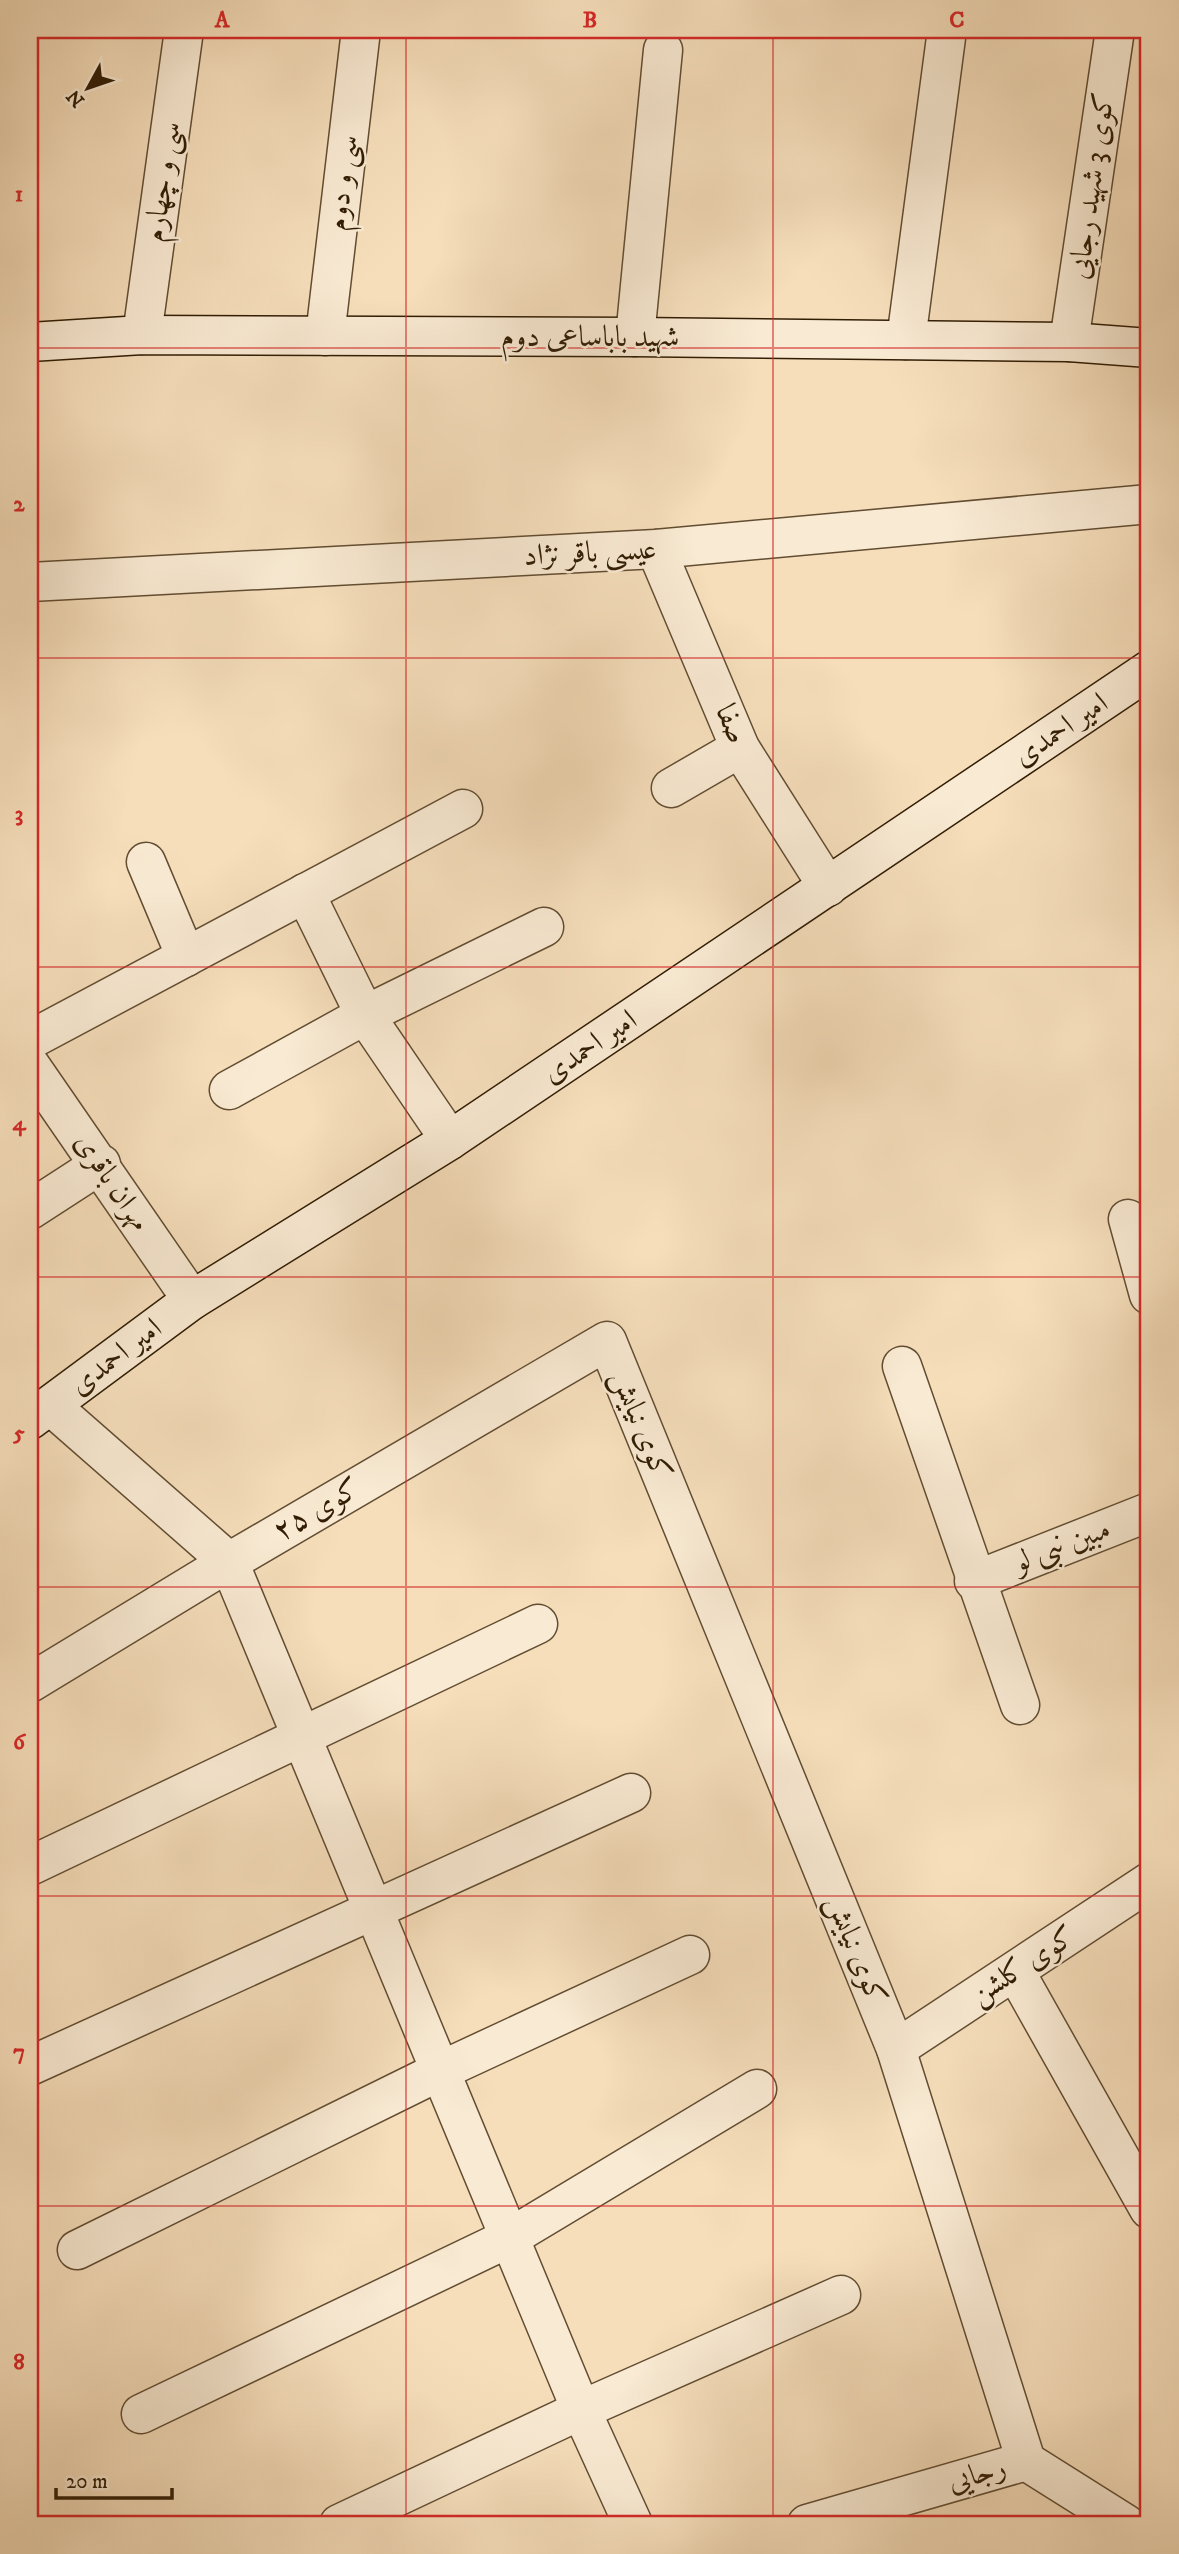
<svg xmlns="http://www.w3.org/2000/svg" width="1179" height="2554" font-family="'IM FELL DW Pica',Amiri,serif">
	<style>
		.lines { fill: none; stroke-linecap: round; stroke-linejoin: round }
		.street-casing { stroke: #624d32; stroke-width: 41 }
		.secondary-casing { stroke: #311d04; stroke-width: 41 }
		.street { stroke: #f9ead3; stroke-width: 38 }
		.secondary { stroke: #f9ead3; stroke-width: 38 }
		.grid { fill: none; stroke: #d62828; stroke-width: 2; stroke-opacity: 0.55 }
		.labels { text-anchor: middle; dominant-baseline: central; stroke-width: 5; stroke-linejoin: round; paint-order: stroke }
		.street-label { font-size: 30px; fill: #311d04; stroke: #f9ead3 }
		.neatline { fill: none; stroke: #d62828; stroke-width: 2.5 }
		.grid-label { font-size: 23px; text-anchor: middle; font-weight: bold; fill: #d62828 }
	</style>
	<rect width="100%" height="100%" fill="#f6debb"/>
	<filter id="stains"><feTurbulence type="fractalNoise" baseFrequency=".00286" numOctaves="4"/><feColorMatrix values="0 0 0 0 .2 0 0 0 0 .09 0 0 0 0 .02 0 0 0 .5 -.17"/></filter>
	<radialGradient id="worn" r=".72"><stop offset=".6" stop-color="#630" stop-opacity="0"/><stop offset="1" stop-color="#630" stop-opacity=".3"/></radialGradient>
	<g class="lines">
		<!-- street casing -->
		<g class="street-casing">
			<g id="street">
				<path d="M142,335L184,30"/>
				<path d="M325,336L361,30"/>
				<path d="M635,337L663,50"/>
				<path d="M906,340L947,30"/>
				<path d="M1069,342L1115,30"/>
				<path d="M656,549L740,748L828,887"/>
				<path d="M30,582L656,549L1149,504"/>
				<path d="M671,788L740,748"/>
				<path d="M146,862L186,957"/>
				<path d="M305,893L365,1015L450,1140"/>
				<path d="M30,1040L463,809"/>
				<path d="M30,1065L192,1300"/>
				<path d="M229,1090L365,1015L544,927"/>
				<path d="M30,1210L101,1164"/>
				<path d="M1128,1219L1149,1295"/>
				<path d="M902,1366L1020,1705"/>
				<path d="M51,1406L229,1562L581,2410L633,2524"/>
				<path d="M974,1581L1149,1512"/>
				<path d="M30,1683L229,1562L607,1341L896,2049L1026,2461L1126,2524"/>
				<path d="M30,1866L538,1624"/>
				<path d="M1015,1971L1149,2209"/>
				<path d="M896,2049L1149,1882"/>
				<path d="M30,2066L631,1793"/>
				<path d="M77,2250L440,2071L690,1955"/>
				<path d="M141,2414L509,2238L757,2089"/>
				<path d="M339,2524L581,2410L841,2295"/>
				<path d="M807,2524L1026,2461"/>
			</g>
		</g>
		<!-- secondary casing -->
		<g class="secondary-casing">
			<g id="secondary">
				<path d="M30,342L142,335L635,337L1069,342L1149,348"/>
				<path d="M30,1420L192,1300L450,1140L1149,670"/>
			</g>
		</g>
		<!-- street -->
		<use href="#street" class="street"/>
		<!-- secondary -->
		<use href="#secondary" class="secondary"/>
	</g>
	<!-- grid -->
	<path class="grid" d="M406,30V2524M773,30V2524M30,348H1149M30,658H1149M30,967H1149M30,1277H1149M30,1587H1149M30,1896H1149M30,2206H1149"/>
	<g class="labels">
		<!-- street labels -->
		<g class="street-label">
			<text transform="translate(163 182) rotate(-82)">سی و چهارم</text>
			<text transform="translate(343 183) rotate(-83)">سی و دوم</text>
			<text transform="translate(1092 186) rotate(-82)">کوی 3 شهید رجایی</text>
			<text x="590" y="337">شهید باباساعی دوم</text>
			<text transform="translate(590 553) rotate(-3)">عیسی باقر نژاد</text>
			<text transform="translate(731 724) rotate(66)">صفا</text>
			<text transform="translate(1061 730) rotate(-34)">امیر احمدی</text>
			<text transform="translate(590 1047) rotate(-34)">امیر احمدی</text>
			<text transform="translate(112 1182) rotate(56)">مهران باقری</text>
			<text transform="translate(116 1357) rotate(-37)">امیر احمدی</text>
			<text transform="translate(641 1425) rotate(68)">کوی نیایش</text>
			<text transform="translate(317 1510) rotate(-30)">کوی ۲۵</text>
			<text transform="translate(1062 1546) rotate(-21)">مبین نبی لو</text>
			<text transform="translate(856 1950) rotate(68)">کوی نیایش</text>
			<text transform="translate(1023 1966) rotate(-33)">کوی کلشن</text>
			<text transform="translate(977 2475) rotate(-16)">رجایی</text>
		</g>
	</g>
	<!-- margin -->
	<rect width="1179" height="2554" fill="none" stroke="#f6debb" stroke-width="77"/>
	<!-- north arrow -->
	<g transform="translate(88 88) rotate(230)" stroke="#f9ead3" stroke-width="5" paint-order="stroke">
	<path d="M0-5L12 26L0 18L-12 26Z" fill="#311d04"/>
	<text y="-10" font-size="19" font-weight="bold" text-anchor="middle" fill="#311d04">N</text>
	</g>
	<!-- scale -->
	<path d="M56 2488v10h116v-10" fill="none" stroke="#311d04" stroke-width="3.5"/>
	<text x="66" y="2488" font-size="21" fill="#311d04" stroke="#f9ead3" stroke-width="5" paint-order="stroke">20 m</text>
	<rect x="38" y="38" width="1102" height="2478" class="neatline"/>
	<g class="grid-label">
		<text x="222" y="27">A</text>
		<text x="590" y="27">B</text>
		<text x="957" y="27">C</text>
		<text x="19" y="201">1</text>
		<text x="19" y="511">2</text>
		<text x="19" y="821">3</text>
		<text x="19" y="1130">4</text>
		<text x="19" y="1440">5</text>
		<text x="19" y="1749">6</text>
		<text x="19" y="2059">7</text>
		<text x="19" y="2369">8</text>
	</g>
	<rect width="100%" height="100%" filter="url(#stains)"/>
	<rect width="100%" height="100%" fill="url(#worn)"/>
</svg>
